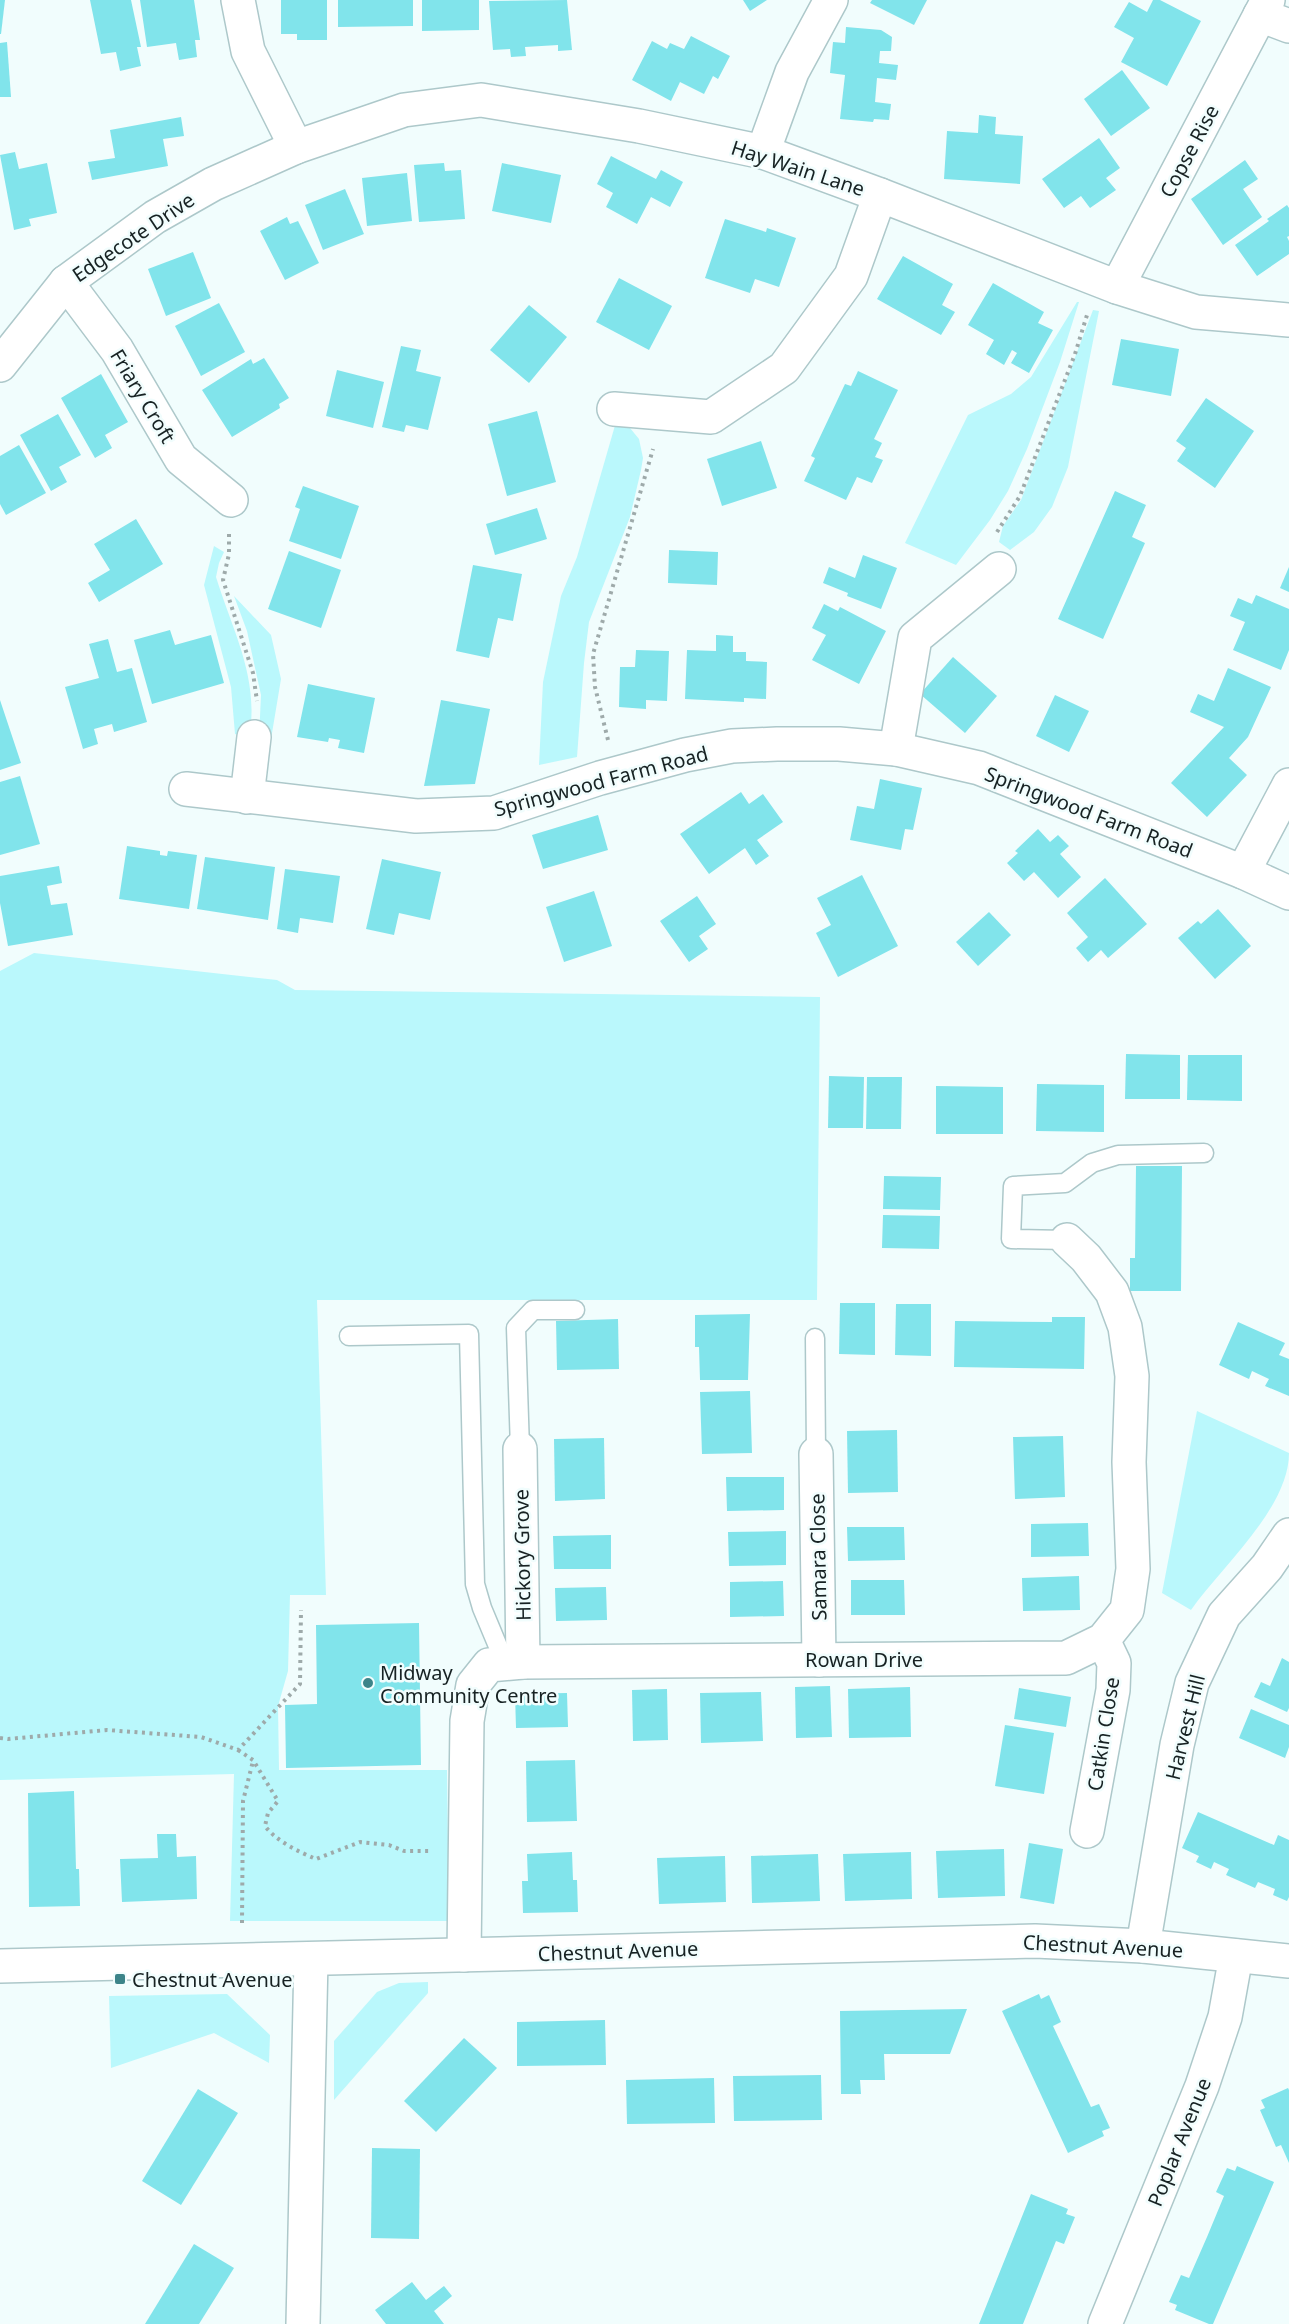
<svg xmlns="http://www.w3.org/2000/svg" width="1289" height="2324" font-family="'Noto Sans',sans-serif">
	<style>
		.green { fill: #baf8fc }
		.building { fill: #81e4eb }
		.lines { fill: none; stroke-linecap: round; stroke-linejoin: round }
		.lane-casing { stroke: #adc8ca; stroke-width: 21 }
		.street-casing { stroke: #adc8ca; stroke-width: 36 }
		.secondary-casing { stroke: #adc8ca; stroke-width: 36 }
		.path { stroke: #9eaaaa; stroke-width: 4; stroke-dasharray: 3 4.5; stroke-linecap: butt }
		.lane { stroke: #fff; stroke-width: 18 }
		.street { stroke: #fff; stroke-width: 33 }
		.secondary { stroke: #fff; stroke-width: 33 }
		.poi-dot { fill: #3c8489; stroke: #f1fdfd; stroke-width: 2 }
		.labels { text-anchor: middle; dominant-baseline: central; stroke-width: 5; stroke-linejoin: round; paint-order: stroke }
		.street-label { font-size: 20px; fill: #172223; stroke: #f1fdfd }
		.poi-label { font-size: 20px; fill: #172223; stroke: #f1fdfd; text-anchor: start }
	</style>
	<rect width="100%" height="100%" fill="#f1fdfd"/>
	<!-- green -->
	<g class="green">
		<path d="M1077,302H1079L1060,362L1027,449L1008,491L990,520L956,565L905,543L968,415L1011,394L1031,377Z"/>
		<path d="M1093,310L1099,311L1068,467L1052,507L1034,532L1010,550L999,542L1003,526L1021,500Z"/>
		<path d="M616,422H625L639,439L643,458L641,470L630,517L589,622L584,663L577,757L539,765L543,682L561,596L577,557Z"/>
		<path d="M214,546L224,552L219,563L216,577C233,632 260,679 249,738L235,734L231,687L204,585Z"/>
		<path d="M234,596L271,635L281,679L271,739L259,738L261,695L247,631Z"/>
		<path d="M34,953L277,980L295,990L820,997L817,1300H317L326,1595H290L288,1671L278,1706L279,1770H447L449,1921H230L234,1774L0,1780V971Z"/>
		<path d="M1197,1411L1289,1453C1289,1508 1222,1566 1191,1610L1162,1593Z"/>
		<path d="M428,1982V1993L334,2100V2041L377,1992L399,1983Z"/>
		<path d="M227,1994L270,2035L269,2063L214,2033L111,2068L109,1996Z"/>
	</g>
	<!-- building -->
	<g class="building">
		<path d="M0,0H5L1,34H0Z"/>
		<path d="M90,0H131L141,47H137L141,66L120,71L116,52L101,54Z"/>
		<path d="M140,0H194L200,40H195L197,57L179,60L176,43L147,47Z"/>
		<path d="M281,0H327V40H297V34H281Z"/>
		<path d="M338,0H413V26L338,27Z"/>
		<path d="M422,0H479V30L422,31Z"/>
		<path d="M567,0L572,50L558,51V45L525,47L526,56L511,57L510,49L493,50L489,1Z"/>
		<path d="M743,0H767L750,11Z"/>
		<path d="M872,0H927L914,25L870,3Z"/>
		<path d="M1153,0H1160L1201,21L1167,86L1121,62L1134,38L1114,27L1129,2L1147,12Z"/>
		<path d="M846,27L881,30L892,37L891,51H880L879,63L898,65L896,80L877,78L875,102L891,104L889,120L874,119L873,122L840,119L845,75L830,73L833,42L845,43Z"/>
		<path d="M691,36L730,56L718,79L713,76L704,94L680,82L671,101L632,80L652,41L667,49L670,43L684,49Z"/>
		<path d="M7,42L11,97H0V43Z"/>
		<path d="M1122,70L1150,108L1111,136L1084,99Z"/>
		<path d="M979,115L996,117L995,134L1023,136L1020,184L944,179L947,131L978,133Z"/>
		<path d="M181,117L184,136L163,139L168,166L92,180L88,162L115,158L110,130Z"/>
		<path d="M1099,138L1120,168L1106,178L1116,190L1090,208L1081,196L1064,208L1042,179Z"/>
		<path d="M15,152L19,169L47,163L57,213L29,219L31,226L14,230L0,155Z"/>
		<path d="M611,156L656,179L661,170L683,182L670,207L651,197L637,224L606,207L613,193L597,184Z"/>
		<path d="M1245,160L1258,179L1243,189L1262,217L1223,245L1191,199Z"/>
		<path d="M444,163L445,171L461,170L465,219L419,222L414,165Z"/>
		<path d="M502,163L561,175L551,223L492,211Z"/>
		<path d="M407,173L412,221L367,226L362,178Z"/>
		<path d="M345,189L364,234L323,250L305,205Z"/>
		<path d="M1287,205L1289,208V236L1287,237L1289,241V254L1257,276L1235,245L1269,221L1267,219Z"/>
		<path d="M287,217L290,224L298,221L319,263L285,280L260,231Z"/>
		<path d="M725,219L766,232L767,228L796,238L779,287L755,279L750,293L705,278Z"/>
		<path d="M193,252L211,298L166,316L148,269Z"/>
		<path d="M903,256L953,284L942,305L955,312L941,335L877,299Z"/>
		<path d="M619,278L672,306L649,350L596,322Z"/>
		<path d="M993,283L1044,312L1038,323L1053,330L1029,373L1011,363L1017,353L1012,350L1004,365L986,354L994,340L968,325Z"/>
		<path d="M219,303L245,352L201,376L175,326Z"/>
		<path d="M529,305L567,337L529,383L490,350Z"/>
		<path d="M1121,339L1179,349L1171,396L1112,385Z"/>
		<path d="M401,346L421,350L416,371L441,377L428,430L406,425L404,432L382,427Z"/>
		<path d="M264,358L289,398L279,404L280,408L232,437L202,390L251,359L253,364Z"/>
		<path d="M337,370L384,382L373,428L326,416Z"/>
		<path d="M858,371L898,390L874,439L882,443L875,457L883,460L872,483L857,477L846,500L804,481L815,458L811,456L845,384L851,386Z"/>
		<path d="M101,374L128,422L105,435L112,448L95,458L61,398Z"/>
		<path d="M1206,398L1254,431L1215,488L1177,461L1186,448L1176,441Z"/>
		<path d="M537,411L556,482L507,496L488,424Z"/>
		<path d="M58,414L81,455L59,467L67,482L51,491L20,435Z"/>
		<path d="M761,441L777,488L722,506L707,459Z"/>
		<path d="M19,445L46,493L6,515L0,504V456Z"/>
		<path d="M303,486L359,506L341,559L289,541L300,509L295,507Z"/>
		<path d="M1115,491L1146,505L1132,537L1145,543L1103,639L1058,619Z"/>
		<path d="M537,508L547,539L495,555L486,524Z"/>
		<path d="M136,519L163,564L99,602L88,583L110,570L94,544Z"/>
		<path d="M669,550L718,552L717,585L668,583Z"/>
		<path d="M289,551L341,570L321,628L268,609Z"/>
		<path d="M863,555L897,568L881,609L847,596L848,593L823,583L829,567L855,578Z"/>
		<path d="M473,565L522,574L513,621L498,618L489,658L456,651Z"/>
		<path d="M1289,567V592L1280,588Z"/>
		<path d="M1256,595L1289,609V650L1281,670L1233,650L1245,622L1230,616L1238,598L1252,604Z"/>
		<path d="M824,604L838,611L840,607L886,631L859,684L812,660L826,635L812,628Z"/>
		<path d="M170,630L175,645L211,635L224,683L152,704L134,640Z"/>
		<path d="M716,635L733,636V652H746V661L767,662L766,699L744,698V702L685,699L687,650L716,651Z"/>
		<path d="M108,639L117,672L132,668L147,722L114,732L112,724L94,729L98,744L83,749L65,687L99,678L89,644Z"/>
		<path d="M636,650L669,651L667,701L646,700V709L619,707L620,667H635Z"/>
		<path d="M953,657L997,696L965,733L920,694Z"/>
		<path d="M1228,668L1271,687L1248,737L1229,758L1247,775L1207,817L1171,783L1224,727L1190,712L1198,694L1214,701Z"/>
		<path d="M308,684L375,698L364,753L338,748L340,740L329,738L328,742L297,737Z"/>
		<path d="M1055,695L1089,711L1069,752L1036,736Z"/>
		<path d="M0,700L21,763L0,770Z"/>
		<path d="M441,700L490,709L475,784L424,786Z"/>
		<path d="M20,776L40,844L0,855V782Z"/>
		<path d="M880,779L922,788L913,830L905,829L901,850L850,840L857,806L874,809Z"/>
		<path d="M741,792L749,804L763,794L783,822L757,840L769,856L756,865L745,848L709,874L680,834Z"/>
		<path d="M598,815L608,850L543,869L532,835Z"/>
		<path d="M1038,829L1050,842L1058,835L1069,846L1060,854L1081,877L1058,898L1034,872L1024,881L1007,863L1018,853L1015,851Z"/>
		<path d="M127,846L160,851V855L167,856L168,851L197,855L189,909L119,899Z"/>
		<path d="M205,857L275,867L268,920L197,909Z"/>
		<path d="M382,859L441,872L430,920L399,913L394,935L366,929Z"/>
		<path d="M59,866L62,883L47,886L51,905L67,903L73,935L8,946L0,903V876Z"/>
		<path d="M285,869L340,876L333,923L300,918L298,933L277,929Z"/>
		<path d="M862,875L898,946L838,977L816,933L831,925L817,898Z"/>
		<path d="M1105,878L1147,924L1108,958L1101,950L1088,962L1076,948L1088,937L1067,913Z"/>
		<path d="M594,891L612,946L564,962L546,907Z"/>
		<path d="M697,896L716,924L699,936L708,949L689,962L660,921Z"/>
		<path d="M1218,909L1251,946L1215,979L1178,938L1198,921L1201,924Z"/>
		<path d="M989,912L1011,935L978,966L956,942Z"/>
		<path d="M1126,1054L1180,1055V1099H1125Z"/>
		<path d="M1188,1055H1242V1101L1187,1100Z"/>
		<path d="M829,1076L864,1077L863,1128H828Z"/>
		<path d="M867,1077H902L901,1129H866Z"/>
		<path d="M1037,1084L1104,1085V1132L1036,1131Z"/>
		<path d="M936,1086L1003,1087V1134H936Z"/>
		<path d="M1136,1166H1182L1181,1291H1130V1258H1135Z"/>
		<path d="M884,1176L941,1177L940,1210L883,1209Z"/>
		<path d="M883,1215L940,1216L939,1249L882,1248Z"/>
		<path d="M840,1303H875V1355L839,1354Z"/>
		<path d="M896,1304H931V1356L895,1355Z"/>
		<path d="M750,1314L748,1380H700L699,1347H695V1315Z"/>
		<path d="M1052,1317H1085L1084,1369L954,1367L955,1321L1052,1322Z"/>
		<path d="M618,1319L619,1369L557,1370L556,1321Z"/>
		<path d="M1238,1322L1285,1343L1279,1355L1289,1359V1396L1265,1386L1269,1379L1252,1371L1249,1379L1219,1365Z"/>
		<path d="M750,1391L752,1453L702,1454L700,1392Z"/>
		<path d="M897,1430L898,1492L848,1493L847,1431Z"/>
		<path d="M1063,1436L1065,1497L1015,1499L1013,1437Z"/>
		<path d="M604,1438L605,1499L555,1501L554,1439Z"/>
		<path d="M726,1477H784V1510L727,1511Z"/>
		<path d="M1088,1523L1089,1556L1031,1557V1524Z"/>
		<path d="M847,1527H904L905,1560L848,1561Z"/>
		<path d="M786,1531V1565L729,1566L728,1532Z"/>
		<path d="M611,1535V1569H554L553,1536Z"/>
		<path d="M1079,1576L1080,1610L1023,1611L1022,1578Z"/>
		<path d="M851,1580H904L905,1615H851Z"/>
		<path d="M783,1581L784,1616L730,1617V1582Z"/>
		<path d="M606,1587L607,1620L556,1621L555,1588Z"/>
		<path d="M419,1623L421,1765L286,1768L285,1705L317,1704L316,1625Z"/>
		<path d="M1282,1658L1289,1662V1708L1287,1712L1254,1697L1261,1682L1270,1686Z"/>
		<path d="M830,1686L832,1737L796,1738L795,1687Z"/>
		<path d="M910,1687L911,1737L849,1738L848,1689Z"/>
		<path d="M1019,1688L1071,1697L1066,1727L1014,1719Z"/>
		<path d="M667,1689L668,1740L633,1741L632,1690Z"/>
		<path d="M761,1692L763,1741L701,1743L700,1693Z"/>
		<path d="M567,1693L568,1727L516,1728L515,1694Z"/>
		<path d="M1251,1709L1289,1725V1747L1285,1758L1239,1738Z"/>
		<path d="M1005,1725L1054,1733L1044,1794L995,1786Z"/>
		<path d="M575,1760L577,1821L527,1822L526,1761Z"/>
		<path d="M74,1791L76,1869H79L80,1906L29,1907L28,1793Z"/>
		<path d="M1198,1812L1274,1845L1278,1835L1289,1840V1897L1287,1901L1273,1895L1275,1889L1258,1882L1255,1888L1226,1875L1229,1869L1214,1862L1211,1869L1196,1862L1199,1856L1182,1848Z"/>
		<path d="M157,1834H176L177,1857L196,1856L197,1899L122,1902L120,1859L158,1858Z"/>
		<path d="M1029,1843L1063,1849L1054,1904L1020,1898Z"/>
		<path d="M1004,1849L1005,1896L938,1898L936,1851Z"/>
		<path d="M572,1852L573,1880H577L578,1912L523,1913L522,1881H528L527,1854Z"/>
		<path d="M911,1852L912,1899L845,1901L843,1854Z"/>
		<path d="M818,1854L820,1901L752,1903L751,1856Z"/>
		<path d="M725,1856L726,1902L659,1904L657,1858Z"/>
		<path d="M1039,1994L1041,1999L1049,1995L1061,2022L1053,2026L1091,2107L1099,2104L1110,2128L1102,2131L1104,2136L1068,2153L1002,2011Z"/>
		<path d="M967,2009L950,2054H884L885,2080H860L861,2094H841L840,2011Z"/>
		<path d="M605,2020L606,2065L517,2066V2022Z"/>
		<path d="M464,2038L497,2068L436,2132L404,2101Z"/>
		<path d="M821,2075L822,2120L734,2121L733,2076Z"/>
		<path d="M714,2078L715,2123L627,2124L626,2080Z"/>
		<path d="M1288,2088L1289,2090V2163L1281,2145L1276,2147L1260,2110L1265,2108L1261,2100Z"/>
		<path d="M198,2089L238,2113L181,2205L142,2181Z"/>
		<path d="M372,2148L420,2149L419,2239L371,2238Z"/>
		<path d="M1237,2166L1274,2182L1213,2324H1209L1175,2310L1177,2305L1169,2302L1181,2275L1189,2278L1207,2237L1224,2196L1216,2192L1227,2168L1235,2171Z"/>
		<path d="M1031,2194L1068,2209L1066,2214L1075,2217L1064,2244L1056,2241L1023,2324H979Z"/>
		<path d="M194,2244L234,2268L199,2324H145Z"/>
		<path d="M412,2282L426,2300L444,2286L452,2296L434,2311L444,2324H386L375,2310Z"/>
	</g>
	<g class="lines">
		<!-- lane casing -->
		<g class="lane-casing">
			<g id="lane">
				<path d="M1067,1240L1011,1239L1013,1186L1065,1183L1092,1163L1118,1155L1204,1153"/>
				<path d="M349,1336L469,1334L475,1584L482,1608L505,1663"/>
				<path d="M815,1338L816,1454"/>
				<path d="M520,1449L516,1328L533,1310H575"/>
			</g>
		</g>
		<!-- street casing -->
		<g class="street-casing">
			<g id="street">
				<path d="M238,0L248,51L296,147"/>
				<path d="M1260,15L1289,26"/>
				<path d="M763,152L792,72L831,0"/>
				<path d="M66,282L117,350L181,459L231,500"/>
				<path d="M1117,287L1268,0"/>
				<path d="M0,365L66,282L155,217L213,184L296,147L404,110L481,100L639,126L763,152L880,195L1117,287L1196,312L1289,320"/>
				<path d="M614,409L711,417L784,368L851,276L880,195"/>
				<path d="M896,749L915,638L999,569"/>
				<path d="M186,789L416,816L494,813L600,778L685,755L732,746L777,744H839L896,749L979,768L1243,872L1289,893"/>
				<path d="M247,797L254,737"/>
				<path d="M1243,872L1289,785"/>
				<path d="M520,1449L523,1662"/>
				<path d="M816,1454L819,1660"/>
				<path d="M1087,1831L1113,1690L1114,1663L1103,1640"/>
				<path d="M1143,1946L1177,1745L1192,1683L1224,1615L1267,1567L1289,1535"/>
				<path d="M464,1955L467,1721L473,1685L489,1665L523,1662L1066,1658L1103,1640L1127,1610L1133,1569L1129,1462L1132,1376L1125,1327L1112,1292L1086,1258L1067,1240"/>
				<path d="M303,2324L311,1959"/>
				<path d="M1105,2324L1202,2086L1225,2017L1236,1956"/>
			</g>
		</g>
		<!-- secondary casing -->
		<g class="secondary-casing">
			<path id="secondary" d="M0,1966L1035,1941L1143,1946L1289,1961"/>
		</g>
		<!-- path -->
		<g class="path">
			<path d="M997,532L1020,496L1075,354L1087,315"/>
			<path d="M229,534V554L223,580L253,673L257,701"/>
			<path d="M608,740L595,687L593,654L653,449"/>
			<path d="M0,1738L8,1739L107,1730L201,1737L238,1750L300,1684L301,1610"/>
			<path d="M238,1750L253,1760L278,1801L268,1813L265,1826C276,1841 299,1852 316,1859L360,1842L389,1845L404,1851H429"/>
			<path d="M242,1923L243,1801L253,1761"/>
		</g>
		<!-- lane -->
		<use href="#lane" class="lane"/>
		<!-- street -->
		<use href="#street" class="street"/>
		<!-- secondary -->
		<use href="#secondary" class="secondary"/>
	</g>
	<!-- markers -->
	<g class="poi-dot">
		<circle cx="368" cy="1683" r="6"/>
		<rect x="114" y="1973" width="12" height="12" rx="3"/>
	</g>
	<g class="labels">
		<!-- street labels -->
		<g class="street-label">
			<text transform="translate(1189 151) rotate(-62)">Copse Rise</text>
			<text transform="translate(798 168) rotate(18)">Hay Wain Lane</text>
			<text transform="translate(133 237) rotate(-34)">Edgecote Drive</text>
			<text transform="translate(143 396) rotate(59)">Friary Croft</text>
			<text transform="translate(601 781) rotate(-15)">Springwood Farm Road</text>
			<text transform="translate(1089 812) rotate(21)">Springwood Farm Road</text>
			<text transform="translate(522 1555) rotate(-91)">Hickory Grove</text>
			<text transform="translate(818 1557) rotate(-91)">Samara Close</text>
			<text x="864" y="1659">Rowan Drive</text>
			<text transform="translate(1185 1727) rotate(-76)">Harvest Hill</text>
			<text transform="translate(1103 1734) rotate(-81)">Catkin Close</text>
			<text transform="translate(1103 1946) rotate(3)">Chestnut Avenue</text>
			<text transform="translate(618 1951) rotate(-2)">Chestnut Avenue</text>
			<text transform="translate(1179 2142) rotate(-68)">Poplar Avenue</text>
		</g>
		<!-- poi labels -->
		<g class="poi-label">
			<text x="380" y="1672">Midway<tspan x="380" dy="23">Community Centre</tspan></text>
			<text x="132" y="1979">Chestnut Avenue</text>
		</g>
	</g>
</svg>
